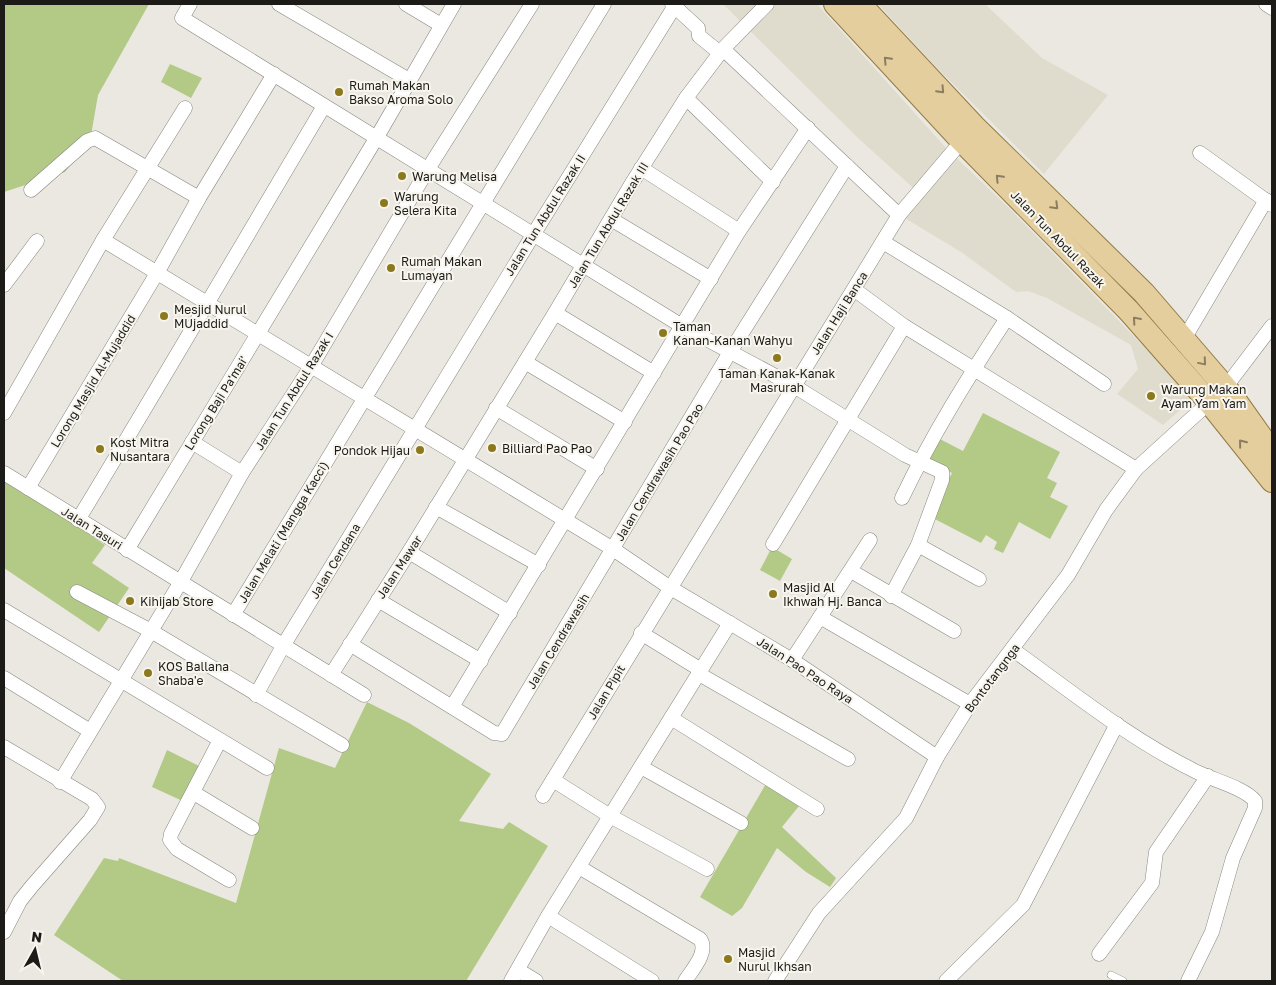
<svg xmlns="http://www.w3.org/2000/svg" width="1276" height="985" font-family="'Golos Text',sans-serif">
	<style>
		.built { fill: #e0dccd }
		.green { fill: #b2ca86 }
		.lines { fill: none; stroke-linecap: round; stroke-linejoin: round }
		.lane-casing { stroke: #888780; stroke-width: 8 }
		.street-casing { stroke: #888780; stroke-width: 15 }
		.primary-casing { stroke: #927b44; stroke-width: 24 }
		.lane { stroke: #fff; stroke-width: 7 }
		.street { stroke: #fff; stroke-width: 14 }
		.primary { stroke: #e4ce9d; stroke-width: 22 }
		.oneway { stroke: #8a7d61 }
		.poi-dot { fill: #8c781d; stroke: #f7f5ed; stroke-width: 2 }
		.labels { text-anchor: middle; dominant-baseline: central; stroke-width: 4; stroke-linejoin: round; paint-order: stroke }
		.poi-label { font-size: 12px; fill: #1c1b18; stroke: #f7f5ed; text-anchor: start }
		.street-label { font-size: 12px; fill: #1c1b18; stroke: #f7f5ed }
	</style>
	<rect width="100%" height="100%" fill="#eae8e0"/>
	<!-- built -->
	<g class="built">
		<path d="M723,4H817L946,148L1008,207L1194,398L1163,425L1117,394L1138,369L1131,345L1047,298L1028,291L1016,292L961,252L903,217L920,194L858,138Z"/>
		<path d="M878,4H985L1042,58L1108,95L1044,174L935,66Z"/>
	</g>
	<!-- green -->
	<g class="green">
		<path d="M4,4H149L98,95L90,141L65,172L4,192Z"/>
		<path d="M170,64L202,78L191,98L161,82Z"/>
		<path d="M983,413L1060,452L1047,478L1057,483L1050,497L1068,506L1050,539L1019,522L1003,553L994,549L997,542L986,535L981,543L929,516L952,473L925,458L936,437L963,451Z"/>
		<path d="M4,477L105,545L92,563L129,588L99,632L4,568Z"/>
		<path d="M772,547L792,559L780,581L760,570Z"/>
		<path d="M367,702L409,723L491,774L459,821L503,829L509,822L548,846L466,981H123L54,935L104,858L118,861L119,858L236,903L279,748L335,768Z"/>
		<path d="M167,750L203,768L187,803L152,787Z"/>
		<path d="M767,782L799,806L782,827L836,878L830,887L806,872L777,848L742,908L732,916L700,897Z"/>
	</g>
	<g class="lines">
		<!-- lane casing -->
		<g class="lane-casing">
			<path id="lane" d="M1111,975L1123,981"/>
		</g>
		<!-- street casing -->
		<g class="street-casing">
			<g id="street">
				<path d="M190,4L182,18L682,326L794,386L905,455L942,472V480L918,545L891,596"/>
				<path d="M279,4L409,80"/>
				<path d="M406,4L441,25"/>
				<path d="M672,4L698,28L699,36L720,53"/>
				<path d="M1266,4L1272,8"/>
				<path d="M723,49L899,215"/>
				<path d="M686,98L773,182"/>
				<path d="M1200,153L1272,205"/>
				<path d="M641,168L739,231"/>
				<path d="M31,190L87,141L95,138L199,198"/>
				<path d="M611,219L711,279"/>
				<path d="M103,240L613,549L669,587L792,660L937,757"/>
				<path d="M883,242L1007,318L1104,384"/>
				<path d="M4,285L37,241"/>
				<path d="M855,290L904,326L1136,469"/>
				<path d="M555,313L654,373"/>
				<path d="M1184,339L1266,200"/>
				<path d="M525,362L625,422"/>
				<path d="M496,408L597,469"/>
				<path d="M4,413L103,240L185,108"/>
				<path d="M192,442L242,473"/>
				<path d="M4,473L364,695"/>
				<path d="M28,488L157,273L199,198L274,74"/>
				<path d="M902,498C932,435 969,376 1007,318"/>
				<path d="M436,507L539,565"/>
				<path d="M78,520C161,383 242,244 324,106"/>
				<path d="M773,544L904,326"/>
				<path d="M918,545L979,579"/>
				<path d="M127,550L377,137L454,4"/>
				<path d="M409,552L510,613"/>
				<path d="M851,571L954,631"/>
				<path d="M77,592L151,631L342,745"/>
				<path d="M378,600L481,661"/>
				<path d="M4,610L267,768"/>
				<path d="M233,615L604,4"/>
				<path d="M820,617L970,704"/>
				<path d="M641,633L701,670"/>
				<path d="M350,644L494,733L502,734L730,352L847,166"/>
				<path d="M1012,649C1072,692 1131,740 1197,772C1213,780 1245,788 1255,801V808L1233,858L1212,932L1188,981"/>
				<path d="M792,660L870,540"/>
				<path d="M699,674L848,759"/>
				<path d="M331,675L409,552L555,313L632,183L686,98L723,49L767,4"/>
				<path d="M4,678L90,731"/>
				<path d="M256,695L283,646L533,235L676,4"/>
				<path d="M452,707L739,231L808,128"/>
				<path d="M671,718L817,809"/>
				<path d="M220,740L171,834L170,840L177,849L229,880"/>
				<path d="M4,747L92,799L98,807L90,820L32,886L20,901L4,932"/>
				<path d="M641,767L741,823"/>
				<path d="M553,780L610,816L707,869"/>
				<path d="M60,782L180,583L242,473L312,365L428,169L532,4"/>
				<path d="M194,793L252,828"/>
				<path d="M543,796L899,215L967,135"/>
				<path d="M579,867L700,939C709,952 692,970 685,981"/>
				<path d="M548,916L652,981"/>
				<path d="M1099,954L1152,883L1156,852L1208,776"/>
				<path d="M518,970L536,981"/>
				<path d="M511,981L548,916L730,623"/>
				<path d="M775,981L819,913L906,818L937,757L970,704L1068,575L1106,510L1136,469L1225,388L1272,326"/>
				<path d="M946,981L1023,905L1117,724"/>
			</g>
		</g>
		<!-- primary casing -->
		<g class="primary-casing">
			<g id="primary">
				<path d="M835,4L960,139L1129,311L1209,402L1272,481"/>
				<path d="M860,4L974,126L1144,293L1231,394L1272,452"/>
			</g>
		</g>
		<!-- lane -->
		<use href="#lane" class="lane"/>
		<!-- street -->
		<use href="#street" class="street"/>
		<!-- primary -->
		<use href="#primary" class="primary"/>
	</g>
	<!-- one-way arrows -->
	<defs><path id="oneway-chevron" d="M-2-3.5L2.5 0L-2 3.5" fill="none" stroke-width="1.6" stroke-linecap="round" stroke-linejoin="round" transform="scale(1.25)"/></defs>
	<g class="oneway">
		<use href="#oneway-chevron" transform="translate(887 60) rotate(-133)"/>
		<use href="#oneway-chevron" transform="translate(941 90) rotate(47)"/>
		<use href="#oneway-chevron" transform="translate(999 178) rotate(-134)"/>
		<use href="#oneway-chevron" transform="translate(1055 206) rotate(45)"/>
		<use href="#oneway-chevron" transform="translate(1136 320) rotate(-131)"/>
		<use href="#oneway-chevron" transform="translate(1203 362) rotate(50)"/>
		<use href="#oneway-chevron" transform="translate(1242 443) rotate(-129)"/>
	</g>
	<!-- markers -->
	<g class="poi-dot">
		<circle cx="339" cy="92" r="5"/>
		<circle cx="402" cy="176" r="5"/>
		<circle cx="384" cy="203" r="5"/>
		<circle cx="391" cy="268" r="5"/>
		<circle cx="164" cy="316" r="5"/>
		<circle cx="663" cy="333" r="5"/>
		<circle cx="777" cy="358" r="5"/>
		<circle cx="1151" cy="396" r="5"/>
		<circle cx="492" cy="448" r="5"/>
		<circle cx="100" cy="449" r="5"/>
		<circle cx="420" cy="450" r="5"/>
		<circle cx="773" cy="594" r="5"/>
		<circle cx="130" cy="601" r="5"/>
		<circle cx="148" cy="673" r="5"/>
		<circle cx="728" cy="959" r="5"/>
	</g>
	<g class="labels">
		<!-- poi labels -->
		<g class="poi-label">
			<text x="349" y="85">Rumah Makan<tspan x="349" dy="14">Bakso Aroma Solo</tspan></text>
			<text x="412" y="176">Warung Melisa</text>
			<text x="394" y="196">Warung<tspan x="394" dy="14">Selera Kita</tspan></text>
			<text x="401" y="261">Rumah Makan<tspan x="401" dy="14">Lumayan</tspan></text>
			<text x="174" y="309">Mesjid Nurul<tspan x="174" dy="14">MUjaddid</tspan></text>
			<text x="673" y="326">Taman<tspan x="673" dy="14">Kanan-Kanan Wahyu</tspan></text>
			<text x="777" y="373" text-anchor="middle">Taman Kanak-Kanak<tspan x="777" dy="14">Masrurah</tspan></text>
			<text x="1161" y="389">Warung Makan<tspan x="1161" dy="14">Ayam Yam Yam</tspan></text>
			<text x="110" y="442">Kost Mitra<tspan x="110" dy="14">Nusantara</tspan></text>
			<text x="502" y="448">Billiard Pao Pao</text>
			<text x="410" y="450" text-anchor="end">Pondok Hijau</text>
			<text x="783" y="587">Masjid Al<tspan x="783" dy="14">Ikhwah Hj. Banca</tspan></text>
			<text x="140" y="601">Kihijab Store</text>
			<text x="158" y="666">KOS Ballana<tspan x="158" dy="14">Shaba'e</tspan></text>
			<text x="738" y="952">Masjid<tspan x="738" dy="14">Nurul Ikhsan</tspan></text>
		</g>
		<!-- street labels -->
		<g class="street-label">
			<text transform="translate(545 215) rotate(-58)">Jalan Tun Abdul Razak II</text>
			<text transform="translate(608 225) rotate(-59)">Jalan Tun Abdul Razak III</text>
			<text transform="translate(1058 239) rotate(46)">Jalan Tun Abdul Razak</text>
			<text transform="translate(839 313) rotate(-58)">Jalan Haji Banca</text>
			<text transform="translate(93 381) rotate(-59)">Lorong Masjid Al-Mujaddid</text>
			<text transform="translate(294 391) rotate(-58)">Jalan Tun Abdul Razak I</text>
			<text transform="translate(216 403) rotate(-58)">Lorong Baji Pa'mai'</text>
			<text transform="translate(659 472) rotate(-59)">Jalan Cendrawasih Pao Pao</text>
			<text transform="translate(92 528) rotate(32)">Jalan Tasuri</text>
			<text transform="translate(283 532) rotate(-59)">Jalan Melati (Mangga Kacci)</text>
			<text transform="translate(335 561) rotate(-59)">Jalan Cendana</text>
			<text transform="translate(399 567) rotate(-57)">Jalan Mawar</text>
			<text transform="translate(558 641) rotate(-59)">Jalan Cendrawasih</text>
			<text transform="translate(805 670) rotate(33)">Jalan Pao Pao Raya</text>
			<text transform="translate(992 678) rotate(-53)">Bontotangnga</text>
			<text transform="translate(606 692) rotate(-59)">Jalan Pipit</text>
		</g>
	</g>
	<!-- border -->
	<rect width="1276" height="985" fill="none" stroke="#1c1b18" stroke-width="10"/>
	<!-- north arrow -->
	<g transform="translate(35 950) rotate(8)" stroke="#f7f5ed" stroke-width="4" paint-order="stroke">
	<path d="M0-4L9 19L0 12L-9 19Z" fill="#1c1b18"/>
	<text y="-8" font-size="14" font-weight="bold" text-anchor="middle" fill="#1c1b18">N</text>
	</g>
</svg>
